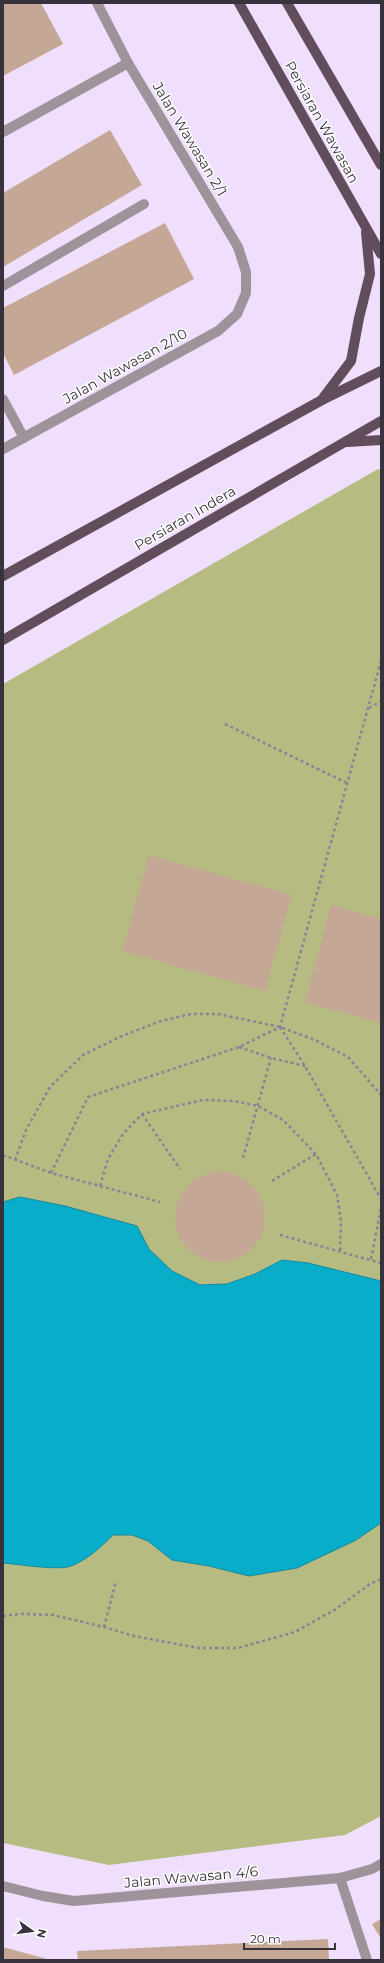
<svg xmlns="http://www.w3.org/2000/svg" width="384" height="1963" font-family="Montserrat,sans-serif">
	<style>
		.green { fill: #b6bc81 }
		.water { fill: #08adca; stroke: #1688a0 }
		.building { fill: #c4a794 }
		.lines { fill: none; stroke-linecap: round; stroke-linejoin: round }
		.path { stroke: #8d8295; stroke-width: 2.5; stroke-dasharray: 3 3; stroke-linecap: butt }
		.minor { stroke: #9e929b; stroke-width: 10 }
		.major { stroke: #624d5d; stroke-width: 10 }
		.labels { text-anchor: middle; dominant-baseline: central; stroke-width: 3; stroke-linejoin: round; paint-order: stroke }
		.street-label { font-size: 14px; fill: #38323d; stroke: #fff }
	</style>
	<rect width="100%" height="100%" fill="#f0dffc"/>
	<!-- green -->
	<path class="green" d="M378,469L381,470V1816L345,1835L109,1865L3,1843V684Z"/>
	<!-- water -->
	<path class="water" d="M20,1197L65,1206L137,1226L149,1249L172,1271L200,1285L227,1284L255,1274L282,1260L308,1263L381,1281V1523L356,1540L297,1568L249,1576L209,1566L172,1560L148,1541L132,1535H113C101,1547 87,1560 71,1566C60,1571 16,1564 3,1563V1202Z"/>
	<!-- building -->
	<g class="building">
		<path d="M3,3H41L63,44L3,76Z"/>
		<path d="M110,130L142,185L3,267V193Z"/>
		<path d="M165,223L194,279L14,375L3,353V308Z"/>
		<path d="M149,855L292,895L265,991L122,951Z"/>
		<path d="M331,905L381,919V1023L305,1002Z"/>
		<circle cx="220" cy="1217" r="45"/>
		<path d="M381,1919V1939L372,1924Z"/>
		<path d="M328,1939L329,1960H78L77,1951Z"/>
		<path d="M3,1947L47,1959V1960H3Z"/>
	</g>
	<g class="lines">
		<!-- path -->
		<g class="path">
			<path d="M369,708L381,701"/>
			<path d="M225,724L347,783"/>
			<path d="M280,1027L305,1066L381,1199"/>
			<path d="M239,1047L271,1058L305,1066"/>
			<path d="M142,1114L180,1169"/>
			<path d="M3,1155L51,1173L160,1202"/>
			<path d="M243,1158L271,1058"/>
			<path d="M15,1160L26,1130L50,1087L83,1055L122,1036L161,1021L191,1014H218L280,1027L315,1040L348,1057L381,1095"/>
			<path d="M51,1173L88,1097L239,1047L280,1027L381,661"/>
			<path d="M272,1181L316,1154"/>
			<path d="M100,1186L108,1159L123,1134L142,1114L203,1100L234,1101L258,1106L283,1120L316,1154L337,1195L341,1221L340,1251"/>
			<path d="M280,1235L381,1263"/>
			<path d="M371,1259L381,1208"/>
			<path d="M3,1616L21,1614L53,1615L104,1627L134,1636L198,1648H238L295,1632L336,1609L370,1584L381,1579"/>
			<path d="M104,1627L116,1581"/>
		</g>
		<!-- minor -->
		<g class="minor">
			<path d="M3,132L128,63"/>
			<path d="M3,286L144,204"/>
			<path d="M3,399L24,438"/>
			<path d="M3,449L218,331L237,314L246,293V272L238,247L128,63L97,3"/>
			<path d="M340,1878L367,1960"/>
			<path d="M3,1886L43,1896L74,1901L340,1878L372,1869L381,1864"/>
		</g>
		<!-- major -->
		<g class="major">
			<path d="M239,3L381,254"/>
			<path d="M287,3L381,165"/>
			<path d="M323,398L351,361L359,318L370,274L366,232"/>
			<path d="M347,442L381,440"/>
			<path d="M3,576L322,400L381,371"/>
			<path d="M3,640L381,421"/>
		</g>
	</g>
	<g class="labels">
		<!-- street labels -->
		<g class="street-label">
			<text transform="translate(322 122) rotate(61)">Persiaran Wawasan</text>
			<text transform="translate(190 139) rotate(59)">Jalan Wawasan 2/1</text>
			<text transform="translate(125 366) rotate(-29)">Jalan Wawasan 2/10</text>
			<text transform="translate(185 518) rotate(-30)">Persiaran Indera</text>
			<text transform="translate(191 1877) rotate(-5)">Jalan Wawasan 4/6</text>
		</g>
	</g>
	<!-- border -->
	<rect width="384" height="1963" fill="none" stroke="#38323d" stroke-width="8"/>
	<!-- north arrow -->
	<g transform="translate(32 1931) rotate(104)" stroke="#ffffff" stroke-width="3" paint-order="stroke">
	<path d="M0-3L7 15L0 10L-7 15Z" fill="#38323d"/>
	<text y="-6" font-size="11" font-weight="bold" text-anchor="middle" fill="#38323d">N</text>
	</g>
	<!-- scale -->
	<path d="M244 1943v6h91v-6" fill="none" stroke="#38323d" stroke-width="2"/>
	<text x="250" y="1943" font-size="12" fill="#38323d" stroke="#ffffff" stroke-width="3" paint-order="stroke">20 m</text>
</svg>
